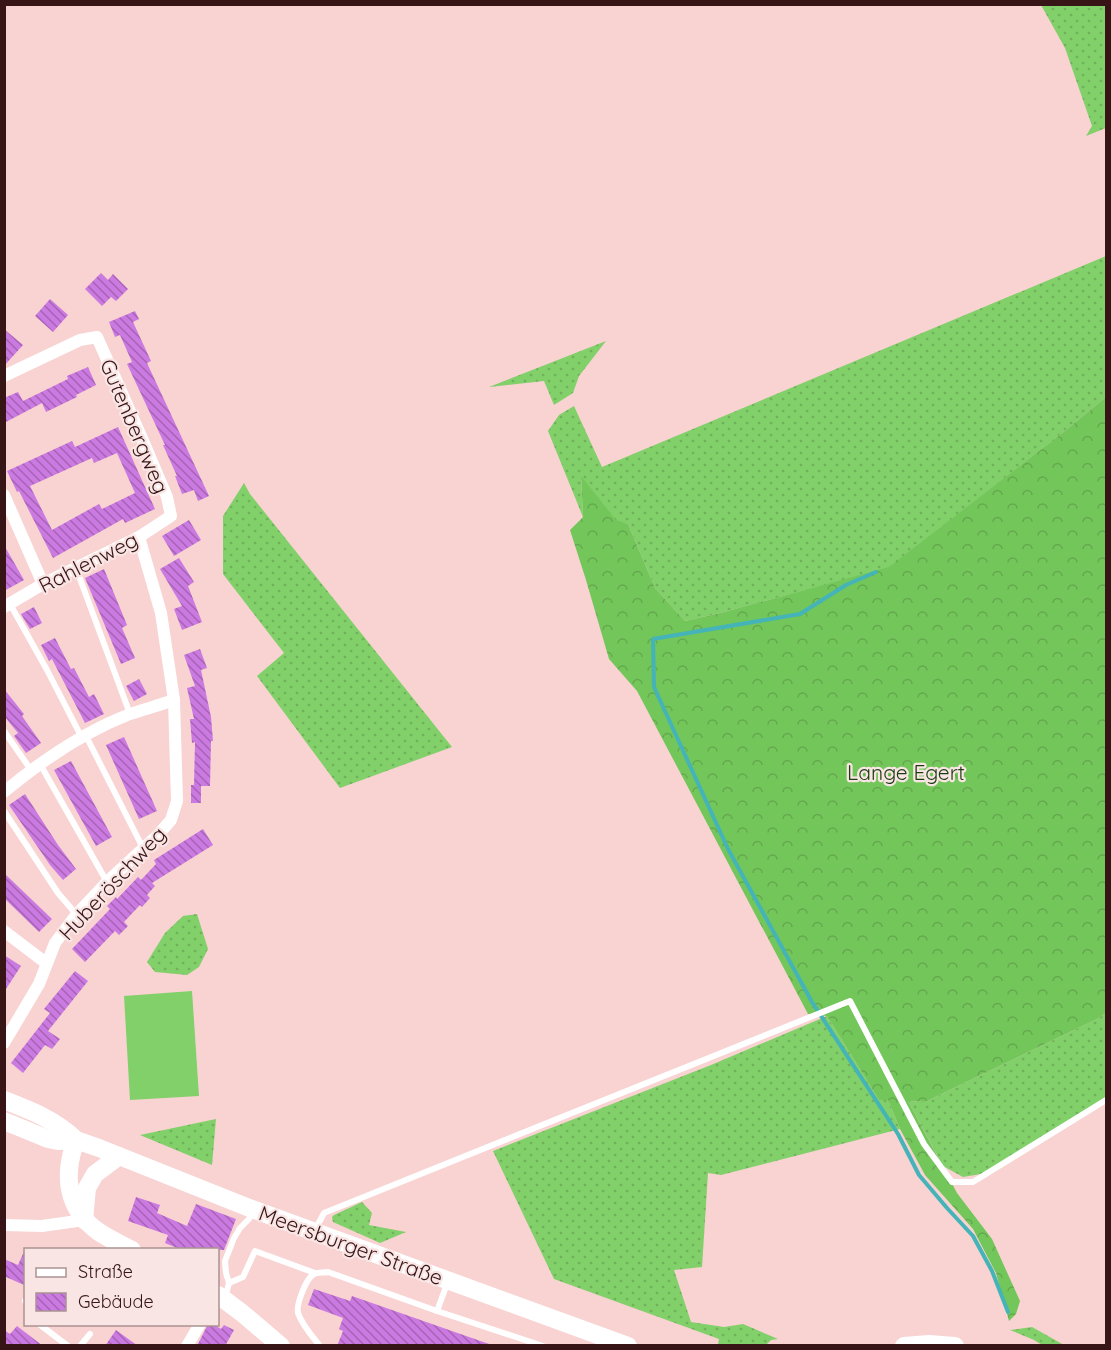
<svg xmlns="http://www.w3.org/2000/svg" width="1111" height="1350" font-family="Quicksand,sans-serif">
	<style>
		.grass { fill: url(#grass-dots) }
		.forest { fill: url(#forest-crowns) }
		.garden { fill: #81d06a }
		.lines { fill: none; stroke-linecap: round; stroke-linejoin: round }
		.stream { stroke: #44b4b8; stroke-width: 4 }
		.building { fill: url(#building-back-hatch); fill-rule: evenodd }
		.lane { stroke: #fff; stroke-width: 6 }
		.street { stroke: #fff; stroke-width: 12 }
		.secondary { stroke: #fff; stroke-width: 18 }
		.labels { text-anchor: middle; dominant-baseline: central; stroke-width: 4.5; stroke-linejoin: round; paint-order: stroke }
		.street-label { font-size: 21px; fill: #371517; stroke: #f9e5e4 }
		.park-label { font-size: 21px; fill: #1c3c11; stroke: #f9e5e4 }
	</style>
	<defs>
		<pattern id="grass-dots" width="8" height="8" patternUnits="userSpaceOnUse" patternTransform="scale(1.5)"><rect width="8" height="8" fill="#81d06a"/><path d="M2 2h.1M6 6h.1" fill="none" stroke="#70b25b" stroke-width="1.8" stroke-linecap="round"/></pattern>
		<pattern id="forest-crowns" width="20" height="18" patternUnits="userSpaceOnUse" patternTransform="scale(1.5)"><rect width="20" height="18" fill="#73c65a"/><path d="M2 6a3 3 0 1 1 6 0M12 15a3 3 0 1 1 6 0" fill="none" stroke="#64a94e"/></pattern>
		<pattern id="building-back-hatch" width="6" height="6" patternUnits="userSpaceOnUse" patternTransform="scale(1.5)"><rect width="6" height="6" fill="#cb7ae1"/><path d="M-1 5l2 2M0 0l6 6M5-1l2 2" fill="none" stroke="#a663b5"/></pattern>
	</defs>
	<rect width="100%" height="100%" fill="#f9d2d2"/>
	<!-- grass -->
	<g class="grass">
		<path d="M1041,5H1106V128L1086,136L1092,126L1065,48Z"/>
		<path d="M1106,256V397L1061,434L889,568L724,612L685,621L655,588L628,524L616,521L581,477L583,517L548,431L559,415L574,406L602,467Z"/>
		<path d="M606,341L579,376L573,393L554,405L544,381L489,387Z"/>
		<path d="M244,483L250,494L452,747L340,788L257,676L284,653L223,574V516Z"/>
		<path d="M197,914L208,949L199,967L187,975L155,972L147,962L165,933L183,916Z"/>
		<path d="M1106,1013V1099L981,1174L963,1177L943,1166L908,1101L925,1102L1097,1019Z"/>
		<path d="M827,1016L879,1100H888L900,1129L721,1175L708,1173L702,1267L674,1270L691,1322L724,1327L743,1324L778,1339L771,1340L766,1345H718L719,1339L554,1279L493,1151L711,1065Z"/>
		<path d="M216,1119L212,1165L140,1135Z"/>
		<path d="M362,1202L372,1213L369,1225L406,1232L380,1243L333,1222L332,1217L334,1215Z"/>
		<path d="M1032,1327L1064,1345H1042L1034,1340L1010,1330Z"/>
	</g>
	<!-- forest -->
	<path class="forest" d="M1106,397V1013L1097,1019L925,1102L908,1101L957,1193L992,1239L1020,1301L1016,1314L1009,1321L996,1273L973,1229L925,1175L900,1129L888,1100H879L827,1016L808,1014L637,691L609,659L586,580L570,530L583,517L581,476L616,520L628,524L655,588L685,621L724,612L889,567L1061,434Z"/>
	<!-- garden -->
	<path class="garden" d="M192,991L199,1096L130,1100L124,996Z"/>
	<g class="lines">
		<!-- stream -->
		<path class="stream" d="M876,572L846,585L800,614L653,639L654,687L728,849L812,1002L898,1134L919,1175L947,1208L973,1236L992,1271L1008,1312"/>
	</g>
	<!-- building -->
	<g class="building">
		<path d="M101,273L108,280L113,274L128,289L116,301L111,297L102,306L85,289Z"/>
		<path d="M50,299L68,315L53,332L35,316Z"/>
		<path d="M135,311L139,319L133,322L151,361L147,363L209,496L198,501L194,490L182,494L175,476H177L163,445H165L127,364L132,362L120,335L115,337L109,322Z"/>
		<path d="M4,329L23,345L4,366Z"/>
		<path d="M88,367L96,385L76,395L77,397L46,412L42,403L4,423V398L18,392L23,401L68,379L67,376Z"/>
		<path d="M118,427L155,509L125,523L123,519L53,558L19,491L17,492L7,471L72,441L75,447ZM117,453L135,493L102,509L99,504L52,530L30,486L92,458L94,463Z"/>
		<path d="M189,520L201,540L174,556L162,536Z"/>
		<path d="M4,545L24,580L4,591Z"/>
		<path d="M179,558L194,582L188,586L202,622L182,630L174,609L182,606L160,569Z"/>
		<path d="M104,569L127,625L122,628L135,658L121,664L85,578Z"/>
		<path d="M34,607L42,623L30,629L21,614Z"/>
		<path d="M55,638L71,669L74,668L89,697L94,694L104,714L85,723L52,659L49,661L41,645Z"/>
		<path d="M200,649L207,668L201,670L211,717L213,741H211L210,786H197H201V803H191V785H194L195,742L192,743L190,719H194L187,688L195,686L184,655Z"/>
		<path d="M139,679L147,694L134,701L126,686Z"/>
		<path d="M4,689L24,714L22,716L41,743L26,753L14,736L18,733L4,716Z"/>
		<path d="M124,737L157,811L139,819L106,745Z"/>
		<path d="M71,761L112,837L96,846L54,770Z"/>
		<path d="M25,794L58,845L76,869L63,880L50,865L9,805Z"/>
		<path d="M203,829L213,845L152,883L155,886L147,895L150,898L142,907L140,905L124,922L128,926L119,935L115,931L85,962L72,949L110,909L107,906L116,897L117,899L138,877L141,880L156,864L154,860Z"/>
		<path d="M4,873L52,919L39,932L4,898Z"/>
		<path d="M4,955L21,966L4,992Z"/>
		<path d="M75,971L88,981L48,1031L60,1039L52,1049L45,1045L23,1073L11,1063L50,1013L44,1009Z"/>
		<path d="M136,1197L160,1205L157,1213L187,1226L196,1204L236,1219L224,1250H182L165,1243L168,1235L128,1221Z"/>
		<path d="M26,1247V1286L4,1276V1259L18,1265Z"/>
		<path d="M314,1289L350,1301L352,1296L489,1344L488,1346H337L343,1331L339,1329L343,1318L308,1305Z"/>
		<path d="M208,1324H213L221,1329L224,1325L234,1330L225,1346H197Z"/>
		<path d="M17,1326L43,1346H4V1330L10,1334Z"/>
		<path d="M116,1330L138,1346H105Z"/>
	</g>
	<g class="lines">
		<!-- lane -->
		<g class="lane">
			<path d="M76,568L130,714"/>
			<path d="M10,604L47,670L82,738"/>
			<path d="M4,731L31,770"/>
			<path d="M86,736L143,848"/>
			<path d="M40,764L107,882"/>
			<path d="M4,811L58,893L76,914"/>
			<path d="M315,1230L324,1213L850,1001L924,1144L952,1182H973L1106,1100"/>
			<path d="M229,1283L243,1277L255,1251L315,1273"/>
			<path d="M225,1298L229,1283L226,1273L225,1261L234,1238L240,1228L249,1219L251,1212"/>
			<path d="M25,1301L26,1303"/>
			<path d="M437,1311L447,1284"/>
			<path d="M39,1324L68,1346"/>
			<path d="M80,1346L90,1334"/>
			<path d="M320,1346C312,1336 302,1325 298,1313C296,1305 306,1278 314,1274C318,1272 324,1273 328,1272L437,1311L543,1346"/>
		</g>
		<!-- street -->
		<g class="street">
			<path d="M4,376L80,340L97,337L144,443L167,497L171,516L139,537L43,584L4,607"/>
			<path d="M4,495L43,584"/>
			<path d="M4,792C40,762 86,731 130,714C145,709 160,705 174,700"/>
			<path d="M4,931L46,963"/>
			<path d="M4,1043L39,984L55,943L76,915L107,882L158,835L171,820L177,801L174,700L161,613L139,537"/>
			<path d="M4,1225L42,1226L84,1220"/>
			<path d="M187,1346L200,1324"/>
		</g>
		<!-- secondary -->
		<g class="secondary">
			<path d="M4,1100C30,1110 56,1120 76,1140"/>
			<path d="M4,1121L48,1139L58,1141L76,1140L99,1148L252,1209L628,1346"/>
			<path d="M76,1140C63,1175 66,1209 99,1232C109,1239 121,1244 132,1250"/>
			<path d="M84,1220L87,1188L95,1174L119,1156"/>
			<path d="M218,1295L242,1313L281,1346"/>
			<path d="M904,1346L929,1344L955,1346"/>
		</g>
	</g>
	<g class="labels">
		<!-- street labels -->
		<g class="street-label">
			<text transform="translate(135 426) rotate(67)">Gutenbergweg</text>
			<text transform="translate(88 562) rotate(-27)">Rahlenweg</text>
			<text transform="translate(112 883) rotate(-47)">Huberöschweg</text>
			<text transform="translate(351 1245) rotate(20)">Meersburger Straße</text>
		</g>
		<!-- park labels -->
		<g class="park-label">
			<text x="906" y="772">Lange Egert</text>
		</g>
	</g>
	<!-- border -->
	<rect width="1111" height="1350" fill="none" stroke="#371517" stroke-width="12"/>
	<!-- legend -->
	<rect x="24" y="1248" width="195" height="78" fill="#f9e5e4" stroke="#ab9292" stroke-width="1.5"/>
	<rect x="36" y="1268" width="30" height="9" fill="#ffffff" stroke="#ab9292" stroke-width="1.5"/>
	<text x="78" y="1278" font-size="18" fill="#371517">Straße</text>
	<rect x="36" y="1293" width="30" height="18" fill="url(#building-back-hatch)" stroke="#ab9292" stroke-width="1.5"/>
	<text x="78" y="1308" font-size="18" fill="#371517">Gebäude</text>
</svg>
